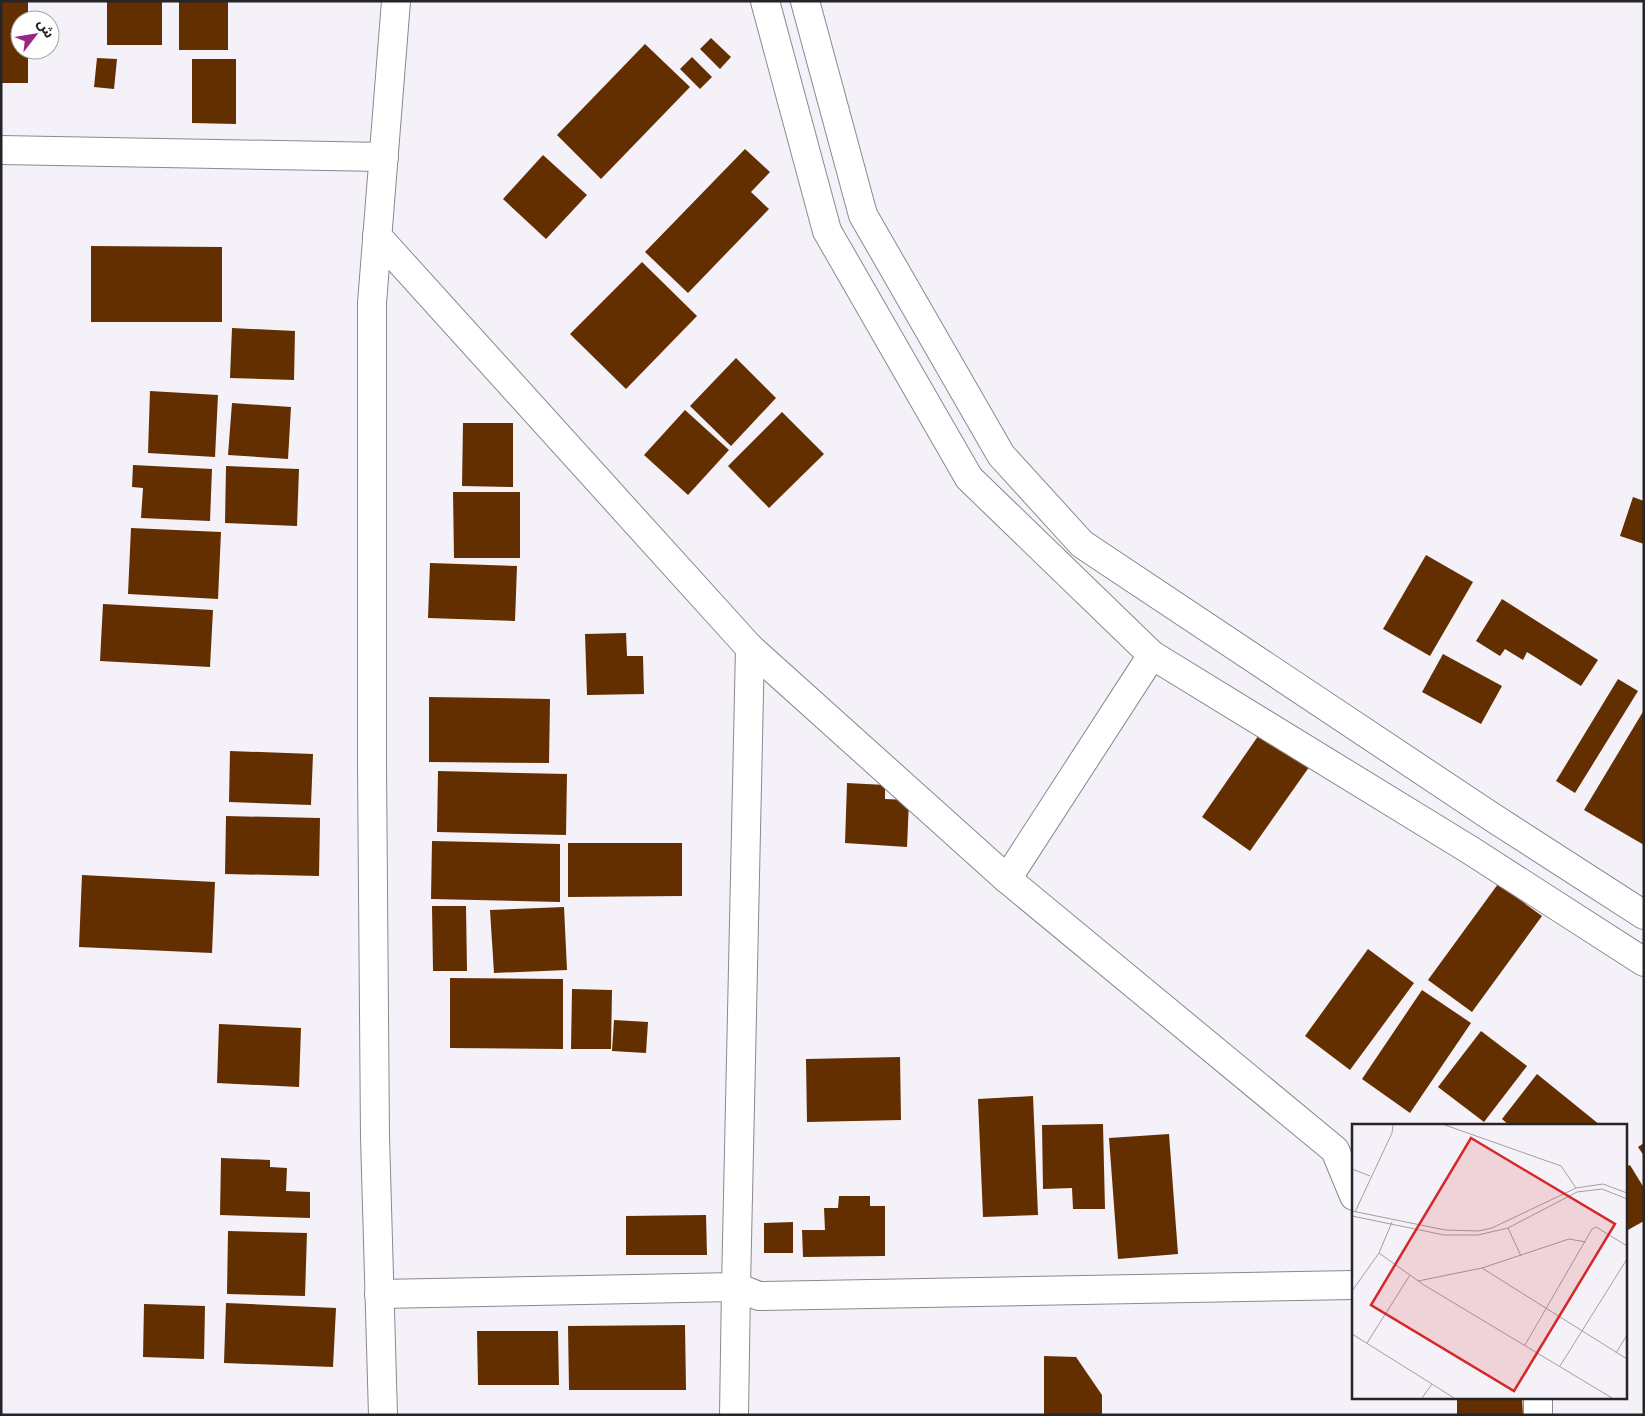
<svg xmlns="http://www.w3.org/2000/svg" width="1645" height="1416" font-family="'IBM Plex Sans','Noto Sans Arabic',sans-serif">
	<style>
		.building { fill: #632e00 }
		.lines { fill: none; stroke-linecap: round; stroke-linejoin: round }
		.street-casing { stroke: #8b888e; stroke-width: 30 }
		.secondary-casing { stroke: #8b888e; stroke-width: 30 }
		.street { stroke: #fff; stroke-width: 28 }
		.secondary { stroke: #fff; stroke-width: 28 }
		.inset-road { fill: none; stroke: #a29fa4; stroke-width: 1 }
		.view { fill: #d62828; fill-opacity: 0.15; stroke: #d62828; stroke-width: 2.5 }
		.inset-edge { fill: none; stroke: #262426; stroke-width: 2.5 }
	</style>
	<rect width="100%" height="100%" fill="#f5f1f8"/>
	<!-- building -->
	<g class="building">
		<path d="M1,1H28V20H20V50H28V83H1Z"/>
		<rect x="107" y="1" width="55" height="44"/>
		<rect x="179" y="1" width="49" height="49"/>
		<path d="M711,38L731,57L720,69L700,49Z"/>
		<path d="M645,44L690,87L601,179L557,135Z"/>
		<path d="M692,57L712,77L700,89L680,69Z"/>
		<path d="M97,58L117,59L114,89L94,87Z"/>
		<path d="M192,59H236V124L192,123Z"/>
		<path d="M745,149L770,172L751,192L769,209L688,293L645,252Z"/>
		<path d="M543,155L587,195L546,239L503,199Z"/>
		<path d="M91,246L222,247V322H91Z"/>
		<path d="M642,262L697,316L626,389L570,334Z"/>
		<path d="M232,328L295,331L294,380L230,378Z"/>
		<path d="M736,358L776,398L731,446L690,406Z"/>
		<path d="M150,391L218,395L215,457L148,453Z"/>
		<path d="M232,403L291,407L288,459L228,455Z"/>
		<path d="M685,410L729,450L688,495L644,455Z"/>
		<path d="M782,412L824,454L769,508L728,466Z"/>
		<path d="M463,423H513V487L462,486Z"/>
		<path d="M133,465L212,469L210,521L141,518L143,488L132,487Z"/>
		<path d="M226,466L299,469L297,526L225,523Z"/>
		<path d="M453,492H520V558H454Z"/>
		<path d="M1633,497L1644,501V544L1620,536Z"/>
		<path d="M131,528L221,532L218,599L128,594Z"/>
		<path d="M1426,555L1473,582L1430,656L1383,629Z"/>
		<path d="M430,563L517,566L515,621L428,618Z"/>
		<path d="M1502,599L1598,660L1581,686L1527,652L1523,660L1505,649L1500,656L1476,641Z"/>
		<path d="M103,604L213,610L210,667L100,661Z"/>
		<path d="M626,633L627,656H643L644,694L587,695L585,634Z"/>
		<path d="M1443,654L1502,686L1481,724L1422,692Z"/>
		<path d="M1618,679L1638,691L1575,793L1556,781Z"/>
		<path d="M429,697L550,699L549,763L429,762Z"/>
		<path d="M1644,710V845L1584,810Z"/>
		<path d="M1263,729L1312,763L1250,851L1202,817Z"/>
		<path d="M230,751L313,754L311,805L229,802Z"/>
		<path d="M438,771L567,774L566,835L437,832Z"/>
		<path d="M847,783L885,785V799L909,800L907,847L845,843Z"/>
		<path d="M226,816L320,818L319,876L225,874Z"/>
		<path d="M432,841L560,844V902L431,899Z"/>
		<path d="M568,843H682V896L568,897Z"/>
		<path d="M82,875L215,882L212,953L79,947Z"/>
		<path d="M1498,884L1542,916L1472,1012L1428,980Z"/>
		<path d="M432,906H466L467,971H433Z"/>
		<path d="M564,907L567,970L494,973L490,910Z"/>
		<path d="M1368,949L1414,983L1350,1070L1305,1036Z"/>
		<path d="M450,978L563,979V1049L450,1048Z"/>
		<path d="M572,989L612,990L611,1049H571Z"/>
		<path d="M1422,990L1471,1023L1410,1113L1362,1079Z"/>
		<path d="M614,1020L648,1022L646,1053L612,1051Z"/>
		<path d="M219,1024L301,1028L299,1087L217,1083Z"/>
		<path d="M1481,1031L1527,1066L1484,1122L1438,1087Z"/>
		<path d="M900,1057L901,1120L807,1122L806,1059Z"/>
		<path d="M1537,1074L1600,1125H1509L1502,1119Z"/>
		<path d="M1033,1096L1038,1215L983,1217L978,1099Z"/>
		<path d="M1103,1124L1105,1209H1073L1072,1188L1043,1189L1042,1125Z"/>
		<path d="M1169,1134L1178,1254L1118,1259L1109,1138Z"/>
		<path d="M1644,1143V1156L1638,1147Z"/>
		<path d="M221,1158L270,1160V1167L287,1168L286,1191L310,1192V1218L220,1215Z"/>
		<path d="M1630,1165L1644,1188V1221L1626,1231V1167Z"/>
		<path d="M839,1196H870V1206H885V1256L803,1257L802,1230H825L824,1208H838Z"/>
		<path d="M706,1215L707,1255H626V1216Z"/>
		<path d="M793,1222V1253H764V1223Z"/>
		<path d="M228,1231L307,1233L305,1296L227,1294Z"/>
		<path d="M226,1303L336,1308L333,1367L224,1363Z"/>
		<path d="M144,1304L205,1306L204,1359L143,1357Z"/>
		<path d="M685,1325L686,1390H569L568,1326Z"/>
		<path d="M477,1331H558L559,1385H478Z"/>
		<path d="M1044,1356L1076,1357L1102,1395V1415H1044Z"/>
		<path d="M1457,1397H1522L1523,1415H1457Z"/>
	</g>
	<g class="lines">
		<!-- street casing -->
		<g class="street-casing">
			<g id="street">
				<path d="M1,150L384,157"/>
				<path d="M377,236L750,648L1007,879L1335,1150L1354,1196"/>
				<path d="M1007,879L1152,655"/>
				<path d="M379,1294L736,1287L759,1296L1354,1285"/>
				<path d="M383,1415L375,1137L372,765V303L396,1"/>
				<path d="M734,1415L736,1287L750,648"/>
				<path d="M1538,1415V1397"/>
			</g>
		</g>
		<!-- secondary casing -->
		<g class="secondary-casing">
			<g id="secondary">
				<path d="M765,1L827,231L969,478L1152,655L1470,850L1644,962"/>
				<path d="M805,1L863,215L1001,455L1082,544L1492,817L1644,915"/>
			</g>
		</g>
		<!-- street -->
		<use href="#street" class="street"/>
		<!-- secondary -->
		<use href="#secondary" class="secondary"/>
	</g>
	<!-- overview -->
	<g transform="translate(1352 1124)">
		<rect width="275" height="275" fill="#f5f1f8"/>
		<path class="inset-road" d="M93,1L209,42L224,64M0,45L18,52M0,87L93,106L126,107L140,104L224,64L251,60L275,69M3,88L40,9L41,1M0,92L92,111H126L156,104L225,68L250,65L275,75M156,104L169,132M27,129L40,98M130,144L275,235M66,157L130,144L217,115L234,118M0,167L27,129L72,161L260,274M0,210L80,260L70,274M15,219L58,151M173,221L240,105L244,103L275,122M264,229L275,211M208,242L275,135M80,260L102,274"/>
		<path class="view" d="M119,14L263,100L162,267L19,181Z"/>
		<rect width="275" height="275" class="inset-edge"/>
	</g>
	<!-- border -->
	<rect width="1645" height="1416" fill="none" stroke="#262426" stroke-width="5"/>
	<!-- north arrow -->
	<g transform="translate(35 35) rotate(59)"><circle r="24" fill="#ffffff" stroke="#a8a7a8"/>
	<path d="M0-4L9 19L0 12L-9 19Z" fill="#9a2783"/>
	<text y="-8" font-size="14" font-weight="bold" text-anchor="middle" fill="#262426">ش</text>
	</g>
</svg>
